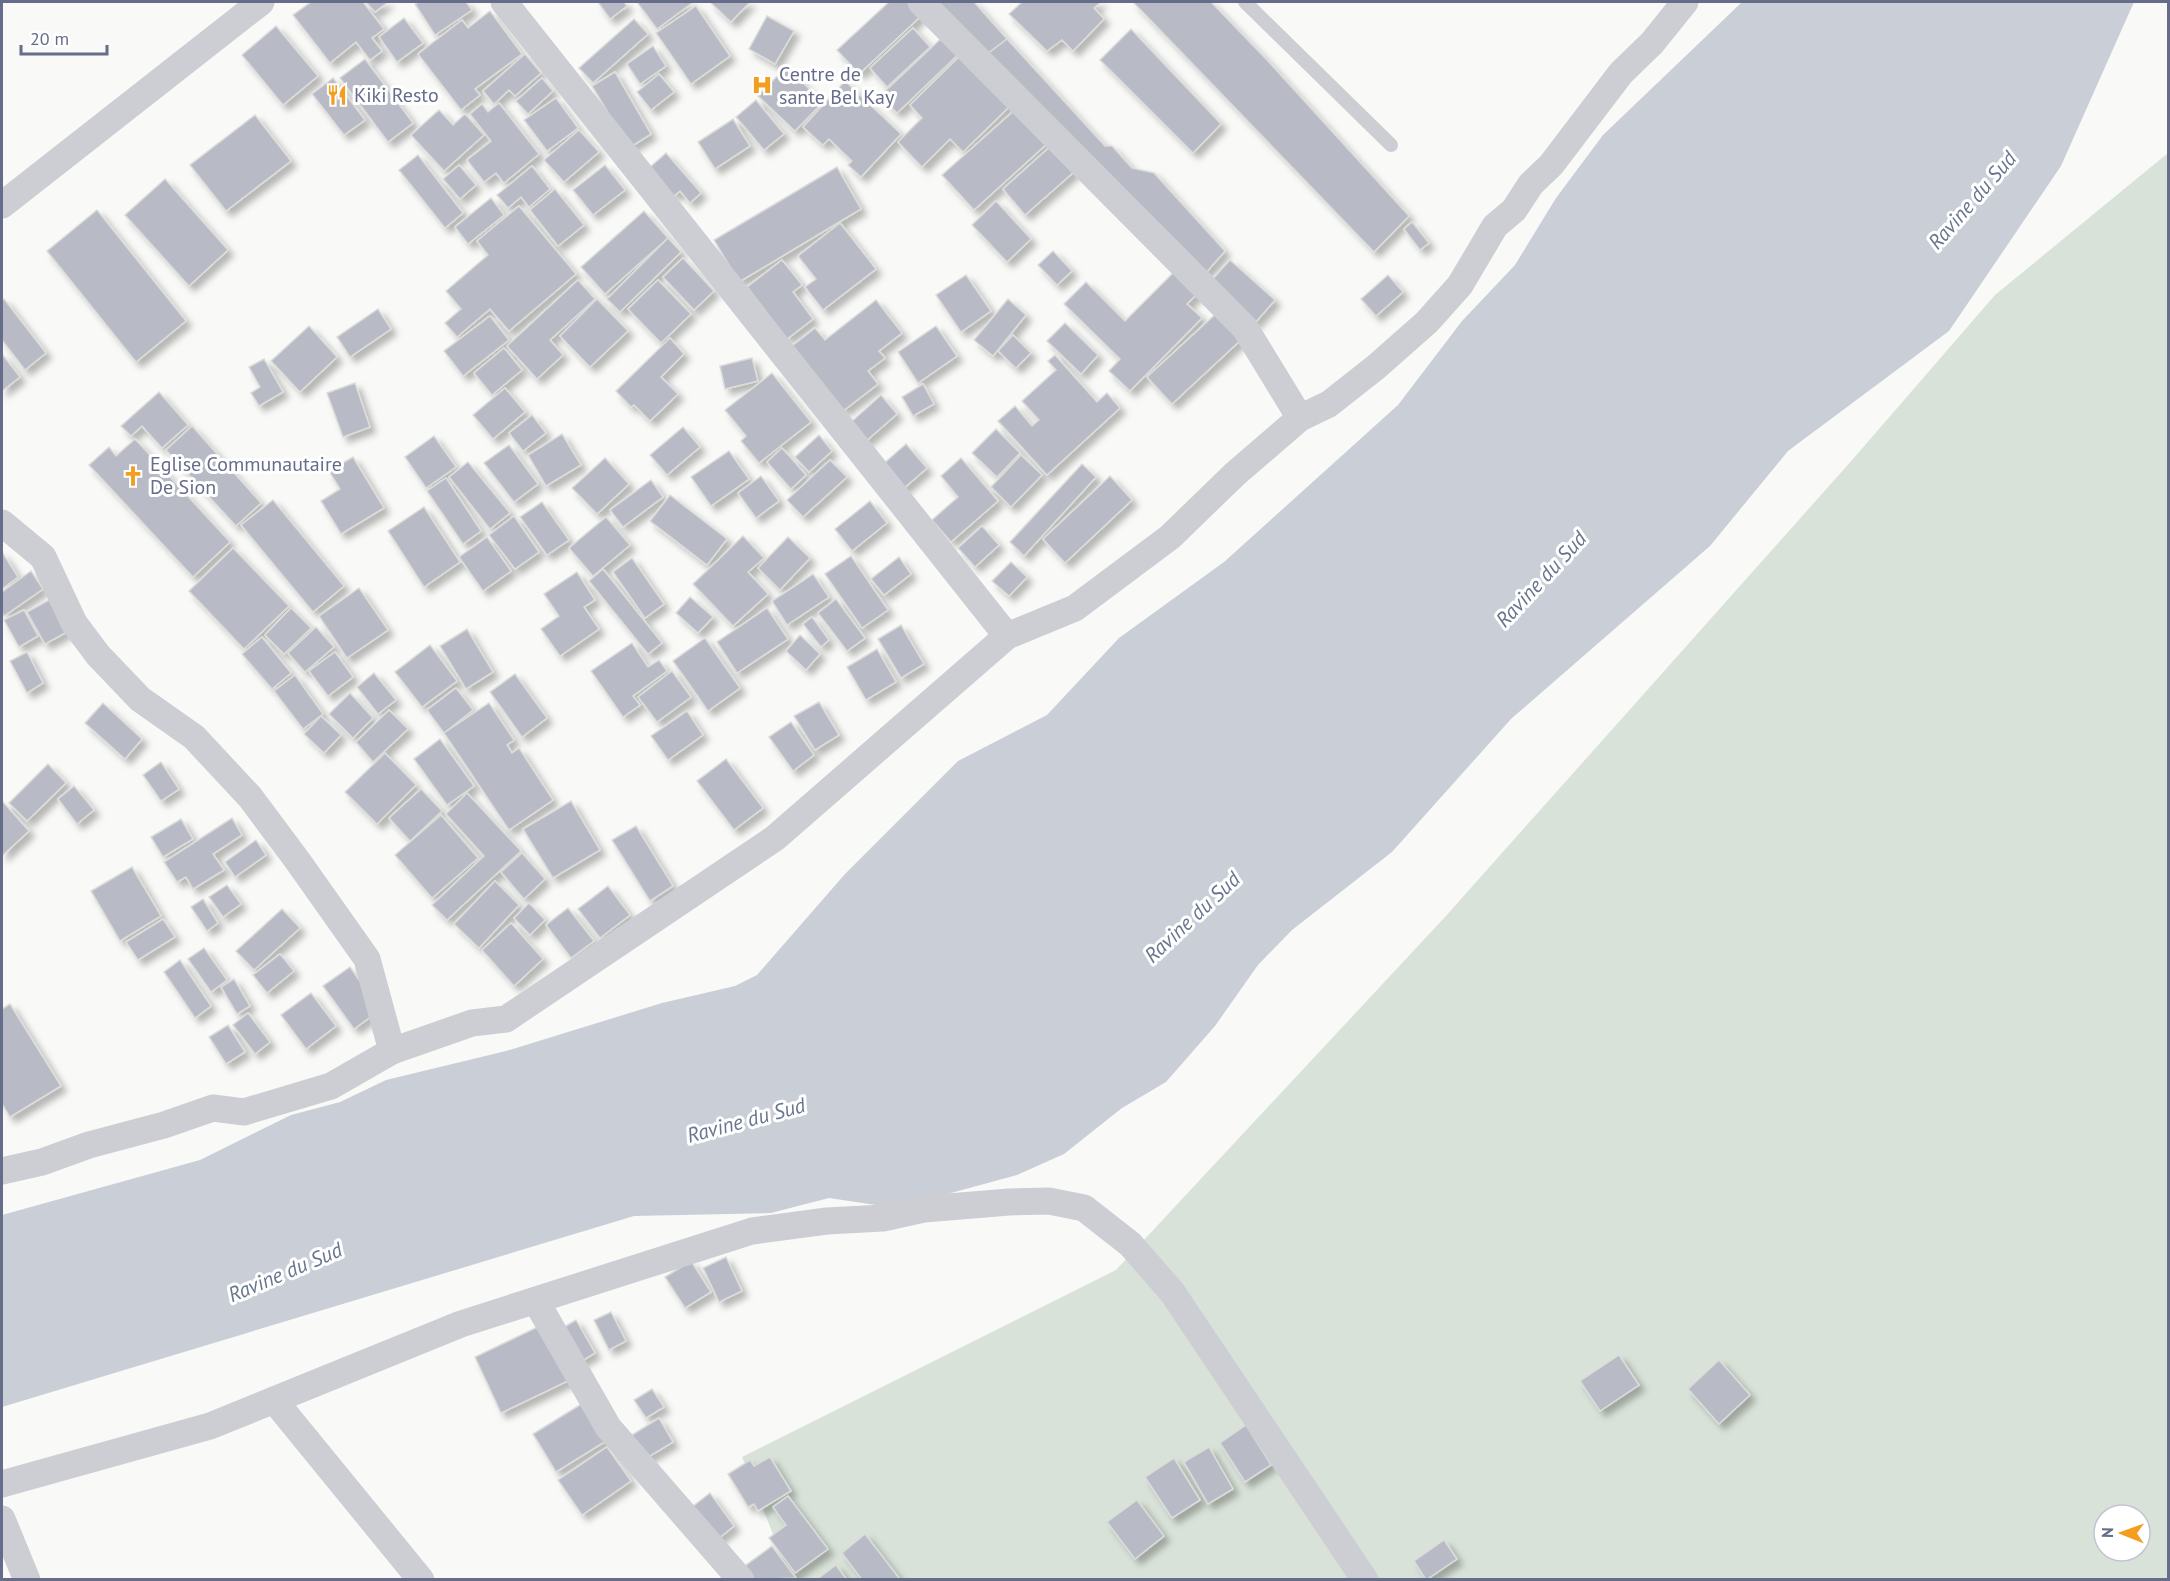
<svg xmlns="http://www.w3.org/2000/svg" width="2170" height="1581" font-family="'PT Sans',sans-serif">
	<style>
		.green { fill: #d8e2d8; fill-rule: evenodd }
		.water { fill: #cacfd7 }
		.building { fill: #b8bbc5; stroke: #dbdcda; stroke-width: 1.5; filter: url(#shadow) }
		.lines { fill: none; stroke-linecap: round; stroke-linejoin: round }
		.lane { stroke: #ccced3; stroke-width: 14 }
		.street { stroke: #ccced3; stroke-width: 27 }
		.labels { text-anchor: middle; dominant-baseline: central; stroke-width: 6; stroke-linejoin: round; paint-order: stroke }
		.poi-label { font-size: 20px; fill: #666d8b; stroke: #fff; text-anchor: start }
		.water-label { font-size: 21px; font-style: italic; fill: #67758d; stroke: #fff }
	</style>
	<defs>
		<filter id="shadow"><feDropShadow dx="5.5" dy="5.5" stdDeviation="3" flood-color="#0004"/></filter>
	</defs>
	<rect width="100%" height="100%" fill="#f9faf7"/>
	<!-- green -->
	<path class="green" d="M2168,153V1579H791L742,1457L1116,1270L1445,917L1853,459L1995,295ZM2104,1515H2140V1551H2104Z"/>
	<!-- water -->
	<path class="water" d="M1742,2H2134L2061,166L1949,331L1788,451L1710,546L1511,719L1392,852L1292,930L1258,965L1215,1026L1166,1082L1122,1108L1064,1154L1017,1175L896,1208L829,1198L771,1213L634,1216L2,1407V1215L200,1160L291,1115L340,1102L386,1080L506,1051L662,1003L735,986L757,975L845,874L958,761L1047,715L1119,638L1224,562L1398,405L1462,321L1515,265L1556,198L1603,135Z"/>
	<!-- building -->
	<g class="building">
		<path d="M311,2H363L384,29L372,38L382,51L370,60L356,42L330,63L293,15Z"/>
		<path d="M366,2H388L375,12Z"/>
		<path d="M419,2H466L472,10L435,35L415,4Z"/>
		<path d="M598,2H624L627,6L610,19Z"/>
		<path d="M637,2H691L692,3L657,29Z"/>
		<path d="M710,2H750L731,22Z"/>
		<path d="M889,2H908L921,16L859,74L837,50Z"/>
		<path d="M924,2H974L1007,39L982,58Z"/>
		<path d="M1022,2H1101L1094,8L1104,19L1073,51L1062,40L1047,51L1009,14Z"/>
		<path d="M1133,2H1211L1267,60L1409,216L1374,252Z"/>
		<path d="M696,6L730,56L691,84L656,33Z"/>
		<path d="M490,11L522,54L475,89L480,95L461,110L418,54L462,20L468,28Z"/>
		<path d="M767,16L794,31L775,64L749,49Z"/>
		<path d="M404,18L423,43L397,62L379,37Z"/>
		<path d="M634,19L648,34L593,83L579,68Z"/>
		<path d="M276,26L318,76L283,105L242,55Z"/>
		<path d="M913,28L930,47L887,87L870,68Z"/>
		<path d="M1131,29L1221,124L1193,153L1100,60Z"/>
		<path d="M949,31L965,48L897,113L880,96Z"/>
		<path d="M1007,39L1105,146H1112L1132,168L1154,173L1225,251L1204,275L982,58Z"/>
		<path d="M653,46L666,66L640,84L627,64Z"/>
		<path d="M966,50L1015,101L963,152L950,139L922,167L898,142L922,118L910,105Z"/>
		<path d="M525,54L541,73L515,96L509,90L494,104L483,91Z"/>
		<path d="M365,59L413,123L388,142L340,78Z"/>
		<path d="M786,67L823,102L795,131L758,96Z"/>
		<path d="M615,72L651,134L629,148L592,86Z"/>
		<path d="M659,74L674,92L651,110L637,92Z"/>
		<path d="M333,78L365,120L344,135L312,94Z"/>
		<path d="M542,78L553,91L528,114L516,101Z"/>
		<path d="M845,81L901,134L861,177L848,165L852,161L829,139L823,145L803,127Z"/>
		<path d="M556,98L578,128L547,151L524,120Z"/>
		<path d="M756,100L784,134L764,150L736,117Z"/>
		<path d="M499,103L539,154L504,183L496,173L484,182L467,160L491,141L470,114L482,104L488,112Z"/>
		<path d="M1018,107L1050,141L974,210L942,175Z"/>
		<path d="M439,110L453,125L465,114L484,135L444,171L411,135Z"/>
		<path d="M255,115L291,161L226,211L190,165Z"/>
		<path d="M733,119L750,146L715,169L698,142Z"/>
		<path d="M579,130L599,152L564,182L544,160Z"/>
		<path d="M1052,145L1075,171L1025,215L1003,189Z"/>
		<path d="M666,153L701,193L690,203L680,191L674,196L649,168Z"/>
		<path d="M418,155L463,213L445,228L399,170Z"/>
		<path d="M459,165L476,185L460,199L443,179Z"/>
		<path d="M605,165L625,190L593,215L573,190Z"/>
		<path d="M532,166L550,189L529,207L521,197L508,208L497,195Z"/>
		<path d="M837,167L861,209L739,282L714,240Z"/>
		<path d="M165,179L228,250L189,286L125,215Z"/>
		<path d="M555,189L584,225L558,246L530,210Z"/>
		<path d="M491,198L504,215L468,244L455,227Z"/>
		<path d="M996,201L1031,239L1007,262L972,225Z"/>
		<path d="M519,206L576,274L509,331L490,309L457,337L445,323L461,309L446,291L488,255L477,241Z"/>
		<path d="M97,210L186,321L136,362L47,251Z"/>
		<path d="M644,211L668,238L605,294L581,267Z"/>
		<path d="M1412,222L1429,243L1420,250L1404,229Z"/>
		<path d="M840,223L876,269L823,310L805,287L816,279L798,256Z"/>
		<path d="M668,238L681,252L620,312L607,299Z"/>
		<path d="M1053,251L1072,271L1057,285L1038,265Z"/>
		<path d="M683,258L714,291L694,310L663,277Z"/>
		<path d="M782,260L802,285L793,292L813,319L787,339L747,287Z"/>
		<path d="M1230,260L1275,300L1254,324L1210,282Z"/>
		<path d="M1175,271L1198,293L1187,304L1202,318L1130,391L1109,371L1120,359L1064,304L1086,282L1125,321Z"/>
		<path d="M966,275L991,311L961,332L936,295Z"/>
		<path d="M1388,275L1403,292L1376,316L1361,299Z"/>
		<path d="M578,280L595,299L550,340L563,355L537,379L507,346Z"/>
		<path d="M658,280L691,314L661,343L628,309Z"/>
		<path d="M4,299L46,353L25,370L2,340V301Z"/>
		<path d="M597,299L628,331L590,367L560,336Z"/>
		<path d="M1008,299L1026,315L993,356L974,340Z"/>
		<path d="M876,300L902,333L879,351L885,358L868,371L878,384L843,411L792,346L815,328L825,340Z"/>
		<path d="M378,309L391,329L350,357L337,337Z"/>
		<path d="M1220,310L1244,337L1172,404L1147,377Z"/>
		<path d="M490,316L509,340L463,376L444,351Z"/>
		<path d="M1065,323L1098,355L1081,374L1047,341Z"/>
		<path d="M309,326L337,357L300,392L271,361Z"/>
		<path d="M936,326L957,356L918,383L898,352Z"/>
		<path d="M1013,335L1031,353L1016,368L998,351Z"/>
		<path d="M670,338L684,354L661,377L678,394L650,421L634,405L631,407L616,391Z"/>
		<path d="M504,348L522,370L492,395L474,373Z"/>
		<path d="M2,354L20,377L2,391Z"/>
		<path d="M1055,355L1097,402L1107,393L1120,408L1047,475L998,421L1015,406L1032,426L1039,420L1022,401L1056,370L1048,361Z"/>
		<path d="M752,358L758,381L725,389L720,366Z"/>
		<path d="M264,359L283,392L259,406L251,393L260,387L249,367Z"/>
		<path d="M772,373L811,422L759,463L741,441L746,436L725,410Z"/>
		<path d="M355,383L370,427L343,437L327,393Z"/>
		<path d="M923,384L934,404L913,416L902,397Z"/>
		<path d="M505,388L525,412L493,439L473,415Z"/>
		<path d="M159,392L188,425L162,448L142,426L131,436L121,426Z"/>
		<path d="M881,395L897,414L865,442L849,424Z"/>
		<path d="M532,415L546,433L523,451L509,433Z"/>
		<path d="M192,426L261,503L236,526L166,450Z"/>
		<path d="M683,427L700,447L667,475L650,455Z"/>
		<path d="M996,429L1020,453L997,477L972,453Z"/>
		<path d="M562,434L581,465L546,486L528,455Z"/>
		<path d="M819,435L832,451L809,472L795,457Z"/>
		<path d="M434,436L456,467L426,488L405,457Z"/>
		<path d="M135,439L230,542L193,577L89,465L109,447L116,456Z"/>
		<path d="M906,444L927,468L902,490L881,466Z"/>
		<path d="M509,445L538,484L514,502L484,463Z"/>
		<path d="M782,448L806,475L791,489L767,462Z"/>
		<path d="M729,451L749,479L711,506L691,477Z"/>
		<path d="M1021,455L1042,475L1011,507L991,487Z"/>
		<path d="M353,457L384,508L341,534L321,501L340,489L329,471Z"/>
		<path d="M605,458L629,484L597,514L572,488Z"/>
		<path d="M961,458L998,501L951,542L932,520L958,497L941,476Z"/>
		<path d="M830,460L847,477L803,517L787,500Z"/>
		<path d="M468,462L510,513L490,529L449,477Z"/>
		<path d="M1082,464L1096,477L1024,556L1010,542Z"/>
		<path d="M761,476L779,501L756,518L738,493Z"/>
		<path d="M1110,476L1132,500L1065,563L1043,539Z"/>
		<path d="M446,478L481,531L463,544L427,491Z"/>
		<path d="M651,480L663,497L623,527L610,510Z"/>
		<path d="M670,495L727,539L707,565L650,521Z"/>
		<path d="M273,500L344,586L313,612L241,525Z"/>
		<path d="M870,501L887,523L852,551L835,529Z"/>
		<path d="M542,502L569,540L547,555L520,517Z"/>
		<path d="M424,507L460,562L424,587L388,531Z"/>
		<path d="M514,516L539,552L515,569L489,535Z"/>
		<path d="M606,517L630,545L593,576L569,548Z"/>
		<path d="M982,526L999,545L975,567L958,548Z"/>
		<path d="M743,536L764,558L748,572L768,594L733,626L693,584Z"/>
		<path d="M487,537L511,571L483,591L459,557Z"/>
		<path d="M788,537L810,558L780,590L758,568Z"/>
		<path d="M233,548L289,606L244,649L189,591Z"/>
		<path d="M2,552L18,577L2,589Z"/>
		<path d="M851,556L888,610L862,628L825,574Z"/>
		<path d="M899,557L911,574L884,595L871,579Z"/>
		<path d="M632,558L664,604L645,618L613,572Z"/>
		<path d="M1011,562L1027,577L1009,596L992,581Z"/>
		<path d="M603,569L662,643L648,654L589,581Z"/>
		<path d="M31,571L43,589L4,616L2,612V592Z"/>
		<path d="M577,572L595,600L584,607L599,629L560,656L541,629L559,616L544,594Z"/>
		<path d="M813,574L829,597L787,625L772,601Z"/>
		<path d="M359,588L388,630L347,658L319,616Z"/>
		<path d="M690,597L713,617L698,633L676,613Z"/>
		<path d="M836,599L865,638L847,651L818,613Z"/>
		<path d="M49,600L67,632L45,644L27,612Z"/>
		<path d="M291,608L311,628L284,654L265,635Z"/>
		<path d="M767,608L788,639L737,673L717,642Z"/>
		<path d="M24,610L38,636L19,647L4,620Z"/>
		<path d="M812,617L829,640L821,647L803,624Z"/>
		<path d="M901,625L924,664L901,678L878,639Z"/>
		<path d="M316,627L334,647L305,672L288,653Z"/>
		<path d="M467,629L493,672L466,689L440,646Z"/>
		<path d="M800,635L820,654L806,670L786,651Z"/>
		<path d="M262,637L291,673L272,689L242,654Z"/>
		<path d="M705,638L740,688L708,711L673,661Z"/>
		<path d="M632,643L648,667L659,660L667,671L633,696L640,705L623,717L591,671Z"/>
		<path d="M430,645L457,681L422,707L395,672Z"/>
		<path d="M877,649L896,682L866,700L847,667Z"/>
		<path d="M27,652L43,683L27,693L10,661Z"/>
		<path d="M335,652L353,677L328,696L309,671Z"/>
		<path d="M672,671L691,697L657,722L638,697Z"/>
		<path d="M374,673L396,700L378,714L357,687Z"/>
		<path d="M515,674L547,718L522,737L490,692Z"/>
		<path d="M295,675L323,714L303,729L274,691Z"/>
		<path d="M456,688L473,710L444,733L427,710Z"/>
		<path d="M350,693L373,718L353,738L329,714Z"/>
		<path d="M819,702L839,735L815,750L794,716Z"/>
		<path d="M103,703L142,739L125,759L85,723Z"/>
		<path d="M489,703L514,740L507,745L512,753L519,748L553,800L509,830L444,733Z"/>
		<path d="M389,710L408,729L373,762L356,742Z"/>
		<path d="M687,711L703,735L668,760L651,736Z"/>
		<path d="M321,716L341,735L324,753L304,734Z"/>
		<path d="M791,722L814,755L793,771L769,737Z"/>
		<path d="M440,739L474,786L447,805L414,759Z"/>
		<path d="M385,753L416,785L377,824L345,792Z"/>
		<path d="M726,759L763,808L734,830L697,781Z"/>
		<path d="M161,762L179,789L161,801L143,775Z"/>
		<path d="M48,764L66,783L27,821L9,803Z"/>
		<path d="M74,786L94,810L77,824L58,799Z"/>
		<path d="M421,789L442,811L410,841L389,818Z"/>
		<path d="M467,793L521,851L447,920L432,905L484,856L446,814Z"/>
		<path d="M571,801L600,850L553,878L523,829Z"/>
		<path d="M3,802L29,831L2,856V804Z"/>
		<path d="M441,815L478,858L432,898L395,855Z"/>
		<path d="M232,818L242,835L213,854L224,870L193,889L186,877L177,882L164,862Z"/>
		<path d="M181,819L193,839L163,857L151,837Z"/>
		<path d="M636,826L673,886L650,901L612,840Z"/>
		<path d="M256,840L266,855L235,877L225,862Z"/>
		<path d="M522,853L545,879L524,899L501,872Z"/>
		<path d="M132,867L161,916L120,941L91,891Z"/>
		<path d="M495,881L519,905L479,948L454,924Z"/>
		<path d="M227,885L241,904L223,917L209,897Z"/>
		<path d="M608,886L630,915L600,938L578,909Z"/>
		<path d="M203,899L218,923L207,931L191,907Z"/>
		<path d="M529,903L545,920L530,935L514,918Z"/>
		<path d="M568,908L594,941L571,958L546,925Z"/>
		<path d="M282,909L300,928L254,970L236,951Z"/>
		<path d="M163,919L175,937L138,960L126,942Z"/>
		<path d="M511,923L543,959L514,986L482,950Z"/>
		<path d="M204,948L227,980L211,992L188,959Z"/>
		<path d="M280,954L294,971L267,993L253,975Z"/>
		<path d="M180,960L211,1006L195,1018L164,972Z"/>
		<path d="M350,967L380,1010L354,1029L323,986Z"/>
		<path d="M234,979L250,1006L237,1014L221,987Z"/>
		<path d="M311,993L336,1026L306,1049L281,1015Z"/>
		<path d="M10,1004L61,1086L10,1117L2,1104V1009Z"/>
		<path d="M248,1013L270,1042L255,1054L233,1025Z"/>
		<path d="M228,1025L245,1052L226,1064L209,1037Z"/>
		<path d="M726,1257L742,1291L719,1302L703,1268Z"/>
		<path d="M691,1261L711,1292L685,1308L665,1277Z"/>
		<path d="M611,1312L626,1341L609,1350L594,1320Z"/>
		<path d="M576,1320L595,1353L577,1364L559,1330Z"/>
		<path d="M546,1323L572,1379L501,1413L475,1357Z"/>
		<path d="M1619,1355L1639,1385L1600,1411L1580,1381Z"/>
		<path d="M1719,1360L1750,1395L1719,1424L1688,1389Z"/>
		<path d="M652,1389L664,1407L646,1418L634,1400Z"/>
		<path d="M583,1403L606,1441L556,1472L533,1434Z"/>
		<path d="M659,1418L673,1442L630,1468L616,1445Z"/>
		<path d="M1246,1425L1271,1465L1245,1482L1220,1443Z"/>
		<path d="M607,1447L631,1481L582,1515L558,1480Z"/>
		<path d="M1209,1447L1233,1489L1208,1504L1184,1462Z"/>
		<path d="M770,1457L791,1491L758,1511L754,1504L748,1507L728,1474L750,1460L754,1466Z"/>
		<path d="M1174,1458L1200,1500L1172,1518L1145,1477Z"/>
		<path d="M710,1493L734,1526L708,1547L683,1514Z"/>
		<path d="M788,1496L828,1549L795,1573L769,1538L786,1525L773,1507Z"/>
		<path d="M1137,1500L1164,1536L1135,1559L1107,1522Z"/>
		<path d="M865,1534L899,1578L897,1580H862L842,1553Z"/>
		<path d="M1444,1540L1457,1559L1426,1580L1414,1561Z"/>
		<path d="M772,1546L796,1578L745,1580L738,1571Z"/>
		<path d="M836,1565L847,1580H816Z"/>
	</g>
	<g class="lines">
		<!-- lane -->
		<path class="lane" d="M1245,2L1391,145"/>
		<!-- street -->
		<g class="street">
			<path d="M504,2L1007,636"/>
			<path d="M921,2L1245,328L1300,418"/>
			<path d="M2,205L261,2"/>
			<path d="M2,523L43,557L74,623L98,655L140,699L194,737L250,797L297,860L367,959L392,1051"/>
			<path d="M2,1171L42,1162L89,1145L164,1125L213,1108L244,1112L331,1086L392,1051L472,1023L506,1019L775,838L1007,636L1075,608L1170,537L1235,474L1300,418L1329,404L1376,367L1427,322L1460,285L1495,226L1514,210L1531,184L1551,165L1621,73L1652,43L1685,2"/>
			<path d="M536,1301L608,1427L741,1580"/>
			<path d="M274,1400L421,1580"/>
			<path d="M2,1484L210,1426L461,1324L752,1231L827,1221L883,1218L924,1209L1009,1202L1049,1201L1084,1208L1130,1244L1172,1292L1365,1580"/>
			<path d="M2,1519L27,1580"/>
		</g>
	</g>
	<!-- icons -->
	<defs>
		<g id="hospital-bare" transform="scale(1.62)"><path d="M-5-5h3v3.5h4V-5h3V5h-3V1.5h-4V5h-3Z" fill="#f39e1e" stroke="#fff" stroke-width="2.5" paint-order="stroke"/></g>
		<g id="restaurant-bare" transform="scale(1.62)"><path d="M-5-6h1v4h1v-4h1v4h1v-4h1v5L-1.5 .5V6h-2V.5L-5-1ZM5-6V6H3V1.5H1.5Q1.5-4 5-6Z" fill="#f39e1e" stroke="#fff" stroke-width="2.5" paint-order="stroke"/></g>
		<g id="church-bare" transform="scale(1.62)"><path d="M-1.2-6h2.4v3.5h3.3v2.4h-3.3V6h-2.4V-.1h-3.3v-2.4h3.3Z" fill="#f39e1e" stroke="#fff" stroke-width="2.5" paint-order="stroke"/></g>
	</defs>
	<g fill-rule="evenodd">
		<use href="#hospital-bare" x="762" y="85"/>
		<use href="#restaurant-bare" x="337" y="95"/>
		<use href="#church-bare" x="133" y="476"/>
	</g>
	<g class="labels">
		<!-- poi labels -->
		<g class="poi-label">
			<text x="779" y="74">Centre de<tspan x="779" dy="23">sante Bel Kay</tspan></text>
			<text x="354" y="95">Kiki Resto</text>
			<text x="150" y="464">Eglise Communautaire<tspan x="150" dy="23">De Sion</tspan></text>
		</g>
		<!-- water labels -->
		<g class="water-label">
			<text transform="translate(1972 200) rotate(-49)">Ravine du Sud</text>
			<text transform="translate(1541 579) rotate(-47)">Ravine du Sud</text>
			<text transform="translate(1192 917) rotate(-43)">Ravine du Sud</text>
			<text transform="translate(746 1120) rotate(-15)">Ravine du Sud</text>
			<text transform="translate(285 1272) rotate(-23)">Ravine du Sud</text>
		</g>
	</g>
	<!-- border -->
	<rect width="2170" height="1581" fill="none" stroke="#666d8b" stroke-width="6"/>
	<!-- north arrow -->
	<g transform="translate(2122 1533) rotate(271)"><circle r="28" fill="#ffffff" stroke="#c2c5d1" stroke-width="1.5"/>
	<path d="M0-4.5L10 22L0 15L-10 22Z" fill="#f39e1e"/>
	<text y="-9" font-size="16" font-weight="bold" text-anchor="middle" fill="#666d8b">N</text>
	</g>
	<!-- scale -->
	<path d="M21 45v9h86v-9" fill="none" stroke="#666d8b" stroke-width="3"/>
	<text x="30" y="45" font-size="18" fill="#666d8b" stroke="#ffffff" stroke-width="4.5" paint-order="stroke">20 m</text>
</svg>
